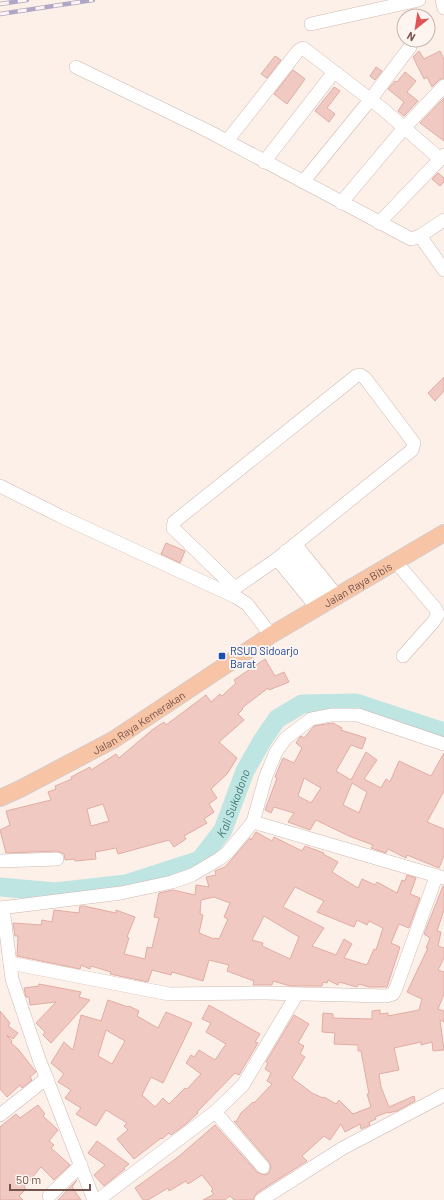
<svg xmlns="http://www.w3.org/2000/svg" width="444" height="1200" font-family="Barlow,sans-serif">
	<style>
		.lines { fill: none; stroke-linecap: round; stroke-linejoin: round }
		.river { stroke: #bee5e2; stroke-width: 19 }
		.building { fill: #f0c9c2; stroke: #e3aca3; fill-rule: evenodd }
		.minor-casing { stroke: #d0b8b1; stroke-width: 14 }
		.major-casing { stroke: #d6cbca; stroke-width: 18 }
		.minor { stroke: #fff; stroke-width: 13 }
		.major { stroke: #f7c5a5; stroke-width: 16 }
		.rail-casing { stroke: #b0a7c6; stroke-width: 4.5 }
		.rail { stroke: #fef5f0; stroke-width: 3; stroke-dasharray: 9; stroke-linecap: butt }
		.transit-dot { fill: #1a4fb4; stroke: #fef5f0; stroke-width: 1.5 }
		.labels { text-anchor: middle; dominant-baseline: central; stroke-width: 4; stroke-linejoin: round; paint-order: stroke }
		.street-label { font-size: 11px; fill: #76524d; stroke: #fef5f0 }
		.transit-label { font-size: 11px; fill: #164399; stroke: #fef5f0; text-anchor: start }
		.water-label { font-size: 12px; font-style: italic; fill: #417a76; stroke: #fef5f0 }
	</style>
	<rect width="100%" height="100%" fill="#fcf0e9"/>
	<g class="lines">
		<!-- river -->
		<path class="river" id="s1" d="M0,887L55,892L126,884L200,860L223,830L245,771L262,741L277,719L302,704L356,703L444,732"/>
	</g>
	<!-- building -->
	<g class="building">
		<path d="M419,51L424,59L440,51L444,59V78L439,80L432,87L427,77L424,79L413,57Z"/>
		<path d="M275,56L281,60L267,78L261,74Z"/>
		<path d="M376,67L382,71L375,80L370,76Z"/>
		<path d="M293,70L305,79L287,104L274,94Z"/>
		<path d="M405,72L416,81L407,92L418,101L404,116L398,111L404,102L388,89L395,81L397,82Z"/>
		<path d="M334,87L340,91L327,108L335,114L329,122L315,111Z"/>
		<path d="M444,98V141L420,123Z"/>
		<path d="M438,173L444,178V182L440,186L432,179Z"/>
		<path d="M444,377V391L435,401L428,393Z"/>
		<path d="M166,543L185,551L180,563L161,554Z"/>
		<path d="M265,659L275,676L284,672L289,682L269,690L268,688L242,708L243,709L238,714L244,720L219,742L237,758L227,774L211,789L217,798L209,804L214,812L204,819L207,823L184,836L186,839L174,847L169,840L118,854L116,848L95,852L96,859L75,861V859L65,860L64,854L57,851L6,853L0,830L10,825L6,811L51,800L48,792L56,789L55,786L72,779L71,777L90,767L91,770L116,754L119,758L152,730L164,722L166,725L206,695L211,702L220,694L222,696L236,683L234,680ZM103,804L109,821L91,826L87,809Z"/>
		<path d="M333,723L342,728L341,730L366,738L362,749L351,745L336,771L351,780L366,752L377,760L364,779L381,788L386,779L390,782L399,761L431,776L444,753V791L427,822L444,829V856L439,868L407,855L406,858L388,849L386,853L371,848L373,845L349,836L316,820L310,830L288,822L294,813L274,807L271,813L265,810L277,778L275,777L283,758L294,763L302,748L296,743L299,738L301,736L304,738L314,726ZM304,778L321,788L311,803L298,796ZM352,783L367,792L359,813L343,805Z"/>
		<path d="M256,832L272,841L274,837L302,851L305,846L324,853L323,854L338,862L332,872L358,888L362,879L375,885L377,882L397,893L402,880L405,881L407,875L416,878L410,894L420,898L409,928L399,924L391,943L400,947L387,987H369L359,984L357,987L339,982L338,985L328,980L327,983L323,982L322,986H290L273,981L272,985H253L254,981L227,971L229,965L209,960L203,981L172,972L171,975L152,970L148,982L110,974L111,972L91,966L90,969L81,965L80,969L17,956L18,936H15L13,923L41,925L42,920L52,922L54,910L79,913L80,906H84L116,913V910L135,917L127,937L129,938L124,954L145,959L147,947L152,948L159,918L154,917L159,893L173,890L195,895L196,885L209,887L206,877L216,875L215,871L225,867L250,838L251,840ZM295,887L324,901L317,912L354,927L357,920L367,925L369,921L383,928L376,950L374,949L367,965L344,958L352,944L344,939L336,955L312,946L324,928L283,907ZM214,897L230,903L224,917L228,919L219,939L215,938L214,939L199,933L203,915L200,914L201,900ZM264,916L299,937L290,959L262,946L263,943L252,940Z"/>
		<path d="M443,886H444V910L437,931L441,932L438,946L444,948V958L438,970L444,972V994L438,1009L444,1011V1022L440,1020L444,1050L433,1051L432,1042L421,1045V1042L394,1048L399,1070L379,1074L381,1087L389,1107L414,1096L415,1101L397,1111L388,1113V1112L375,1117L376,1119L369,1122L370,1125L361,1129L360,1124L345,1132L341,1124L330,1140L324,1136L302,1156L307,1161L257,1193L253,1200H234L230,1196L225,1200H203L214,1194L211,1191L213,1189L202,1175L188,1184L186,1181L169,1191L168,1188L148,1200H143L135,1188L178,1157L215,1125L257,1172L264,1175L269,1173L271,1166L269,1162L234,1121L236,1122L241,1113L253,1102L254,1103L272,1084L267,1081L271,1073L265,1069L268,1063L266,1062L294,1015L309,1024L298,1043L304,1046L300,1054L305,1057L292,1078L312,1093L323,1098L324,1097L336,1104L339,1100L353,1114L371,1107L367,1094H369L361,1051H358V1045L334,1044L335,1033L322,1032L323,1013L333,1014V1018L372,1019V1011L380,1010V1014L388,1013V1016L419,1010L422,999L407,992L428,948H426L430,938L424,934Z"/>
		<path d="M39,984L81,992L79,997L90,1000L51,1043L43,1035L45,1032L36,1023L56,1002L30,1005L29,997H26L24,988L39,986Z"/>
		<path d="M108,1000L128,1007L129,1006L139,1011L137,1016L158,1028L166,1012L192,1023L163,1083L151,1077L142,1095L155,1107L163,1098L169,1104L185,1088L187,1089L201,1074L186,1063L191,1055L194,1057L199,1050L215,1060L226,1044L206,1032L211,1023L202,1019L209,1005L260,1034L255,1042L258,1043L239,1075L235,1073L197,1112L198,1113L186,1124L171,1135L169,1133L162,1139L161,1138L134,1159L117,1139L128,1130L124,1126L127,1123L106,1110L96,1126L76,1114L81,1108L65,1098L71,1090L58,1082L64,1074L51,1063L64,1042L73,1050L81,1015L101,1021ZM106,1030L125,1041L112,1064L98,1056Z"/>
		<path d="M0,1011L10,1023L8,1026L18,1033L13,1039L6,1035L12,1041L11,1043L18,1049L36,1072L30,1077L32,1080L22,1088L20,1085L7,1097L0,1089Z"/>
		<path d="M38,1105L45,1114L43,1116L58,1130L49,1141L54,1145L51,1148L70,1165L54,1180L41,1167L24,1187L26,1189L19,1196L23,1200H0V1127L16,1114L20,1118Z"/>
		<path d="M97,1141L129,1164L124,1168L125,1169L104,1186L94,1175L105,1165L88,1153Z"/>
		<path d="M77,1180L72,1187L81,1200H58Z"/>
	</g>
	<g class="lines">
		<!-- minor casing -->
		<g class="minor-casing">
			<g id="minor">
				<path d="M442,0L444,8"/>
				<path d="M311,24L419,0"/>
				<path d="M76,67L208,131L411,239L420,236L444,220"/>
				<path d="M227,141L298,51L303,48L384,110L440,159"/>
				<path d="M264,162L334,72"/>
				<path d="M303,182L370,100L410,47"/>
				<path d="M341,203L404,128L444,86"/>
				<path d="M379,223L444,155"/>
				<path d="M420,236L444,270"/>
				<path d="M360,375L365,378L414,443L412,450L277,559L235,588L173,528L174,522L356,376Z"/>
				<path d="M0,486L60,516L236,597L247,604L271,635"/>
				<path d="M295,544L338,597"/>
				<path d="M286,551L327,604"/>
				<path d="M277,559L318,609"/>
				<path d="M396,562L435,608L438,614L434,621L403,656"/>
				<path d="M253,822L444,878"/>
				<path d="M0,861L57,859"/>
				<path d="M0,908L121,893L172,882L192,875L219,859L227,853L253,822L266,776L276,752L286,738L311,719L331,715H358L444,744"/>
				<path d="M3,908L12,979L39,1059L94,1200"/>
				<path d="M10,963L169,994L264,993L386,996L393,994L396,988L436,877"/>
				<path d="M215,1112L263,1167"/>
				<path d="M0,1115L47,1078"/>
				<path d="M49,1196L81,1165"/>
				<path d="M98,1200L215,1112L243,1085L297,994"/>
				<path d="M261,1200L343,1148L444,1095"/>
			</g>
		</g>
		<!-- major casing -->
		<g class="major-casing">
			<g id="major">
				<path id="s2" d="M0,798L20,789L113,740L271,635L444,533"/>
			</g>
		</g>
		<!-- minor -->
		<use href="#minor" class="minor"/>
		<!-- major -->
		<use href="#major" class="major"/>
		<!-- rail casing -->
		<g class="rail-casing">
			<g id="rail">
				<path d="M0,4L27,0"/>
				<path d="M0,14L93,0"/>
			</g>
		</g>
		<!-- rail -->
		<use href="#rail" class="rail"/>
	</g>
	<!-- markers -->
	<rect class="transit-dot" x="218" y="652" width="8" height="8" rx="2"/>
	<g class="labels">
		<!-- street labels -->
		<g class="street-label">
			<text stroke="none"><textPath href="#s2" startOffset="417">Jalan Raya Bibis</textPath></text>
			<text stroke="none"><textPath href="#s2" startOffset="158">Jalan Raya Kemerakan</textPath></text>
		</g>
		<!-- transit labels -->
		<g class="transit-label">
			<text x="230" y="650">RSUD Sidoarjo<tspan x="230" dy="13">Barat</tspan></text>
		</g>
		<!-- water labels -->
		<g class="water-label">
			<text stroke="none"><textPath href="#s1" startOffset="271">Kali Sukodono</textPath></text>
		</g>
	</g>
	<!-- north arrow -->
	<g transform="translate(416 28) rotate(210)"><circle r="19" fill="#fef5f0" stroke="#c8b4af"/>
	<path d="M0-3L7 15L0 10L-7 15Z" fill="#e15456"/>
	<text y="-6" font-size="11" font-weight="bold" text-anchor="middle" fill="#76524d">N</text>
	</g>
	<!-- scale -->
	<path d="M10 1184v6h80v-6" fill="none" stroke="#76524d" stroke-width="2"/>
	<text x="16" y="1184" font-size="12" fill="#76524d" stroke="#fef5f0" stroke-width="3" paint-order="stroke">50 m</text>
</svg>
